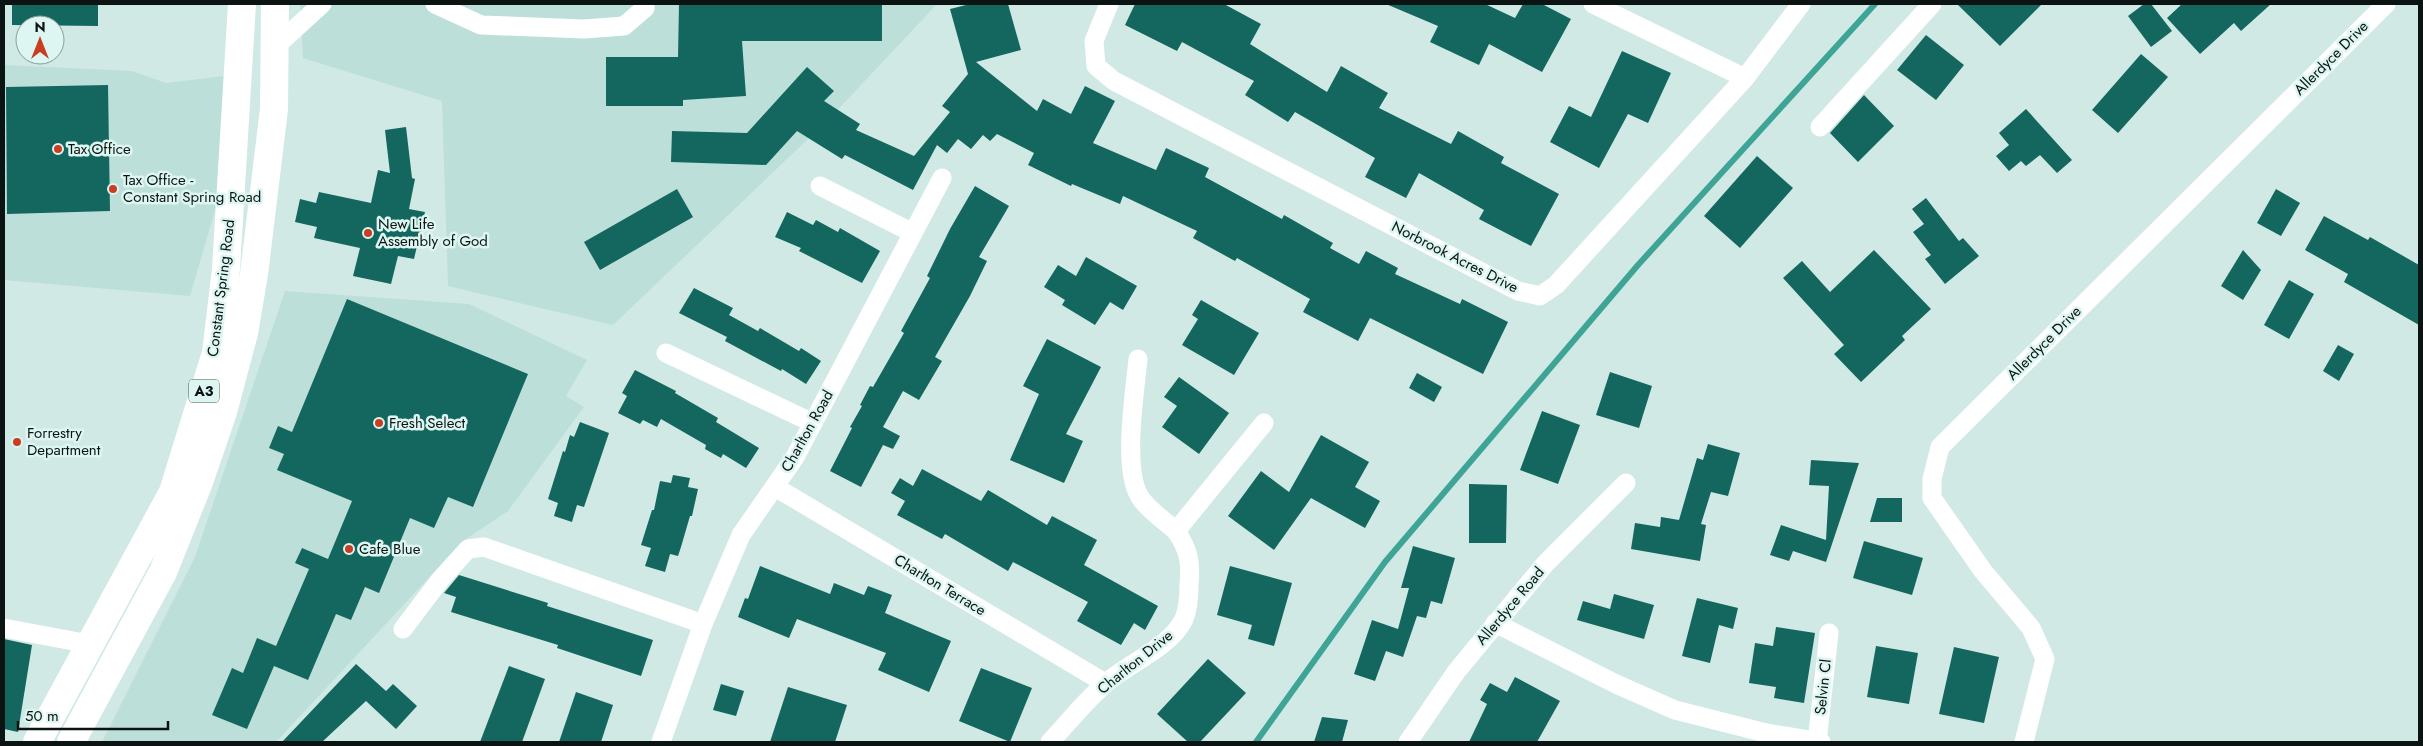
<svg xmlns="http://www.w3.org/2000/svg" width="2423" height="746" font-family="Jost,sans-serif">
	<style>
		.built { fill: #bddfd9 }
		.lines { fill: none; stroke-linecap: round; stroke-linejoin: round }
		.stream { stroke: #3ea496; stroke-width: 6 }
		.building { fill: #14675e }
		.minor { stroke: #fff; stroke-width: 19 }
		.primary { stroke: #fff; stroke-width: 28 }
		.poi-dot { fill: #c93e22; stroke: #ddf6f2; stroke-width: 2 }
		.labels { text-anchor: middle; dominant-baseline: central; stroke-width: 5; stroke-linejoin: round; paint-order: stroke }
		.shield { fill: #ddf6f2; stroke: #4a5855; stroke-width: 1 }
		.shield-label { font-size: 14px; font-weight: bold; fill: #0b1412 }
		.street-label { font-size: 15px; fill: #0b1412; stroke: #ddf6f2 }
		.poi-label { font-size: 15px; fill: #0b1412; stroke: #ddf6f2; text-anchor: start }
	</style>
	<rect width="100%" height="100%" fill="#d0e9e4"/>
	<!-- built -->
	<g class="built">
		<path d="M300,4H937L830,118L613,325L448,286L442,101L303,58Z"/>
		<path d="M4,65L132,71L166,83L241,74L248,98L190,296L4,280Z"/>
		<path d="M285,291L469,304L587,360L566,396L584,407L508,511L463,541L276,742H102L195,557Z"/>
	</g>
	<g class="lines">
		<!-- stream -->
		<path class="stream" d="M1256,742L1385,562L1638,265L1875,4"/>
	</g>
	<!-- building -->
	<g class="building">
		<path d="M12,4H98V26L12,25Z"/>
		<path d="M679,4H882V41H742L746,96L683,100V106H606V57H678Z"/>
		<path d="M970,4H1008L1021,50L976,62L1037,111L1043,99L1071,114L1085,86L1115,101L1093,143L1156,170L1166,148L1209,168L1205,177L1282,219L1284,215L1333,243L1330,248L1359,264L1366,251L1398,268L1395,274L1460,304L1462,299L1508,322L1483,374L1370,318L1358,341L1303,312L1310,299L1237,258L1235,261L1193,238L1197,231L1123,196L1120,204L1072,184L1071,186L1028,165L1034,153L997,134L990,141L983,135L971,149L958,139L947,153L937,145L913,190L845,155L842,159L797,131L766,165L671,162L672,131L747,133L807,67L834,91L824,101L860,124L856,130L914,156L950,112L942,106L968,74L950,9Z"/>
		<path d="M1135,4H1224L1261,24L1250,44L1327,92L1341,66L1388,93L1379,108L1451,144L1458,131L1504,157L1501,163L1559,194L1531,246L1479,219L1484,210L1419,173L1406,198L1365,177L1375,158L1295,112L1288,122L1245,95L1254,81L1182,42L1177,51L1125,25Z"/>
		<path d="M1386,4H1485L1515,18L1523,4H1542L1571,19L1542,72L1489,44L1479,65L1430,42L1438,26Z"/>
		<path d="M1957,4H2042L2000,46Z"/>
		<path d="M2144,4H2151L2172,31L2151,47L2128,16Z"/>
		<path d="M2182,4H2271L2241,31L2234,23L2200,54L2167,18Z"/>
		<path d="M1926,35L1964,65L1936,100L1897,70Z"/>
		<path d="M1622,51L1671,73L1648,123L1628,114L1599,168L1550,142L1569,106L1591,117Z"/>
		<path d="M2141,54L2168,77L2118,133L2092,110Z"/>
		<path d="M108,85L110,211L7,214L6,87Z"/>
		<path d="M1864,95L1894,126L1858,162L1830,133Z"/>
		<path d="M2026,109L2072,160L2057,173L2040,155L2026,166L2021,161L2009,171L1996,156L2009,145L1999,133Z"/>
		<path d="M406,127L412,178L415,179L409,209L425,212L414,259L398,256L391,284L353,276L360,248L314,238L317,227L295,222L300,199L316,203L319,192L371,203L378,170L390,173L385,130Z"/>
		<path d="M1757,156L1793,188L1740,248L1704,216Z"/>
		<path d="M975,186L1009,206L979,257L987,261L970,296L935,357L942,361L919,400L903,391L883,427L900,436L893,449L883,445L861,487L830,471L852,428L850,427L862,406L860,405L870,386L873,387L904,333L901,331L930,278L927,276L950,229Z"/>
		<path d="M677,189L693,217L600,270L584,242Z"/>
		<path d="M2276,189L2300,203L2281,236L2257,223Z"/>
		<path d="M1926,198L1959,241L1963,238L1979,256L1945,284L1925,259L1931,255L1913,232L1924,224L1912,209Z"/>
		<path d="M787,212L813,225L816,220L838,232L840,228L880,251L862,283L799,251L801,248L775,237Z"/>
		<path d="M2324,216L2368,240L2370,237L2419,265V325L2344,282L2348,274L2305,250Z"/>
		<path d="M1874,250L1931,309L1902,336L1905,340L1861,382L1834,354L1844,345L1783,278L1802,261L1830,292Z"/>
		<path d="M2243,250L2261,270L2243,300L2221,286Z"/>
		<path d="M1086,257L1137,286L1123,310L1110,302L1095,325L1062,305L1065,300L1044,287L1058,265L1076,276Z"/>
		<path d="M2289,280L2314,294L2289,339L2264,325Z"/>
		<path d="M694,288L733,308L729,315L758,331L760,328L799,351L801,348L821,361L806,384L782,369L781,371L725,341L727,337L679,313Z"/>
		<path d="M347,299L528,374L473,507L448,497L434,528L410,518L379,593L365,587L351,620L336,614L308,680L274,666L247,729L212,715L232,668L243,673L257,638L276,646L309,569L295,563L302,548L328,559L352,501L277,470L284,454L269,448L278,426L292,432Z"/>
		<path d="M1201,300L1259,333L1234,375L1182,345L1198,319L1192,315Z"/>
		<path d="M1047,339L1101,367L1066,434L1083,441L1064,483L1010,460L1039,394L1023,386Z"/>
		<path d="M2338,345L2354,354L2339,381L2323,371Z"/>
		<path d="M635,370L676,391L675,393L718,418L716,422L759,448L746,468L723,454L721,458L705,449L706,445L661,419L657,427L643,420L640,424L618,413L627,396L622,393Z"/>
		<path d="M1610,372L1652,386L1639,428L1596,415Z"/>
		<path d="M1417,373L1442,387L1434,402L1409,388Z"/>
		<path d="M1179,377L1229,413L1199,454L1162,427L1177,406L1164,397Z"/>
		<path d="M1542,411L1580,425L1558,484L1520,470Z"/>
		<path d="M580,422L609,433L584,507L577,505L572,522L554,516L558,503L548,499L563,451L565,452L570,435L574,437Z"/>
		<path d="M1321,435L1369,462L1355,487L1380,501L1365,528L1311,498L1274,550L1228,516L1261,471L1289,492Z"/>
		<path d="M1708,444L1740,453L1728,496L1711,492L1701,524L1706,525L1700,561L1631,549L1635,523L1660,527L1661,517L1679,520L1697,458L1703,460Z"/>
		<path d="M1811,460L1859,463L1826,562L1793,551L1789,561L1770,555L1781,525L1826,540L1829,486L1809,485Z"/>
		<path d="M922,469L981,501L988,490L1047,525L1052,516L1097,540L1084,565L1158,606L1145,630L1134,623L1121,645L1077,621L1088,602L1013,562L1008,571L945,534L942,539L897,515L905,501L891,493L900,478L913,486Z"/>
		<path d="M673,475L690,478L688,487L698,489L692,516H690L681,547L678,556L670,554L665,572L645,566L651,548L641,545L652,510H654L660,481L671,483Z"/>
		<path d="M1469,484L1507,485L1506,543H1469Z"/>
		<path d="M1877,498H1902V522H1870Z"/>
		<path d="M1864,541L1923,558L1912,595L1853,578Z"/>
		<path d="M1413,546L1455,558L1442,604L1431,601L1426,618L1417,616L1403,657L1386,651L1375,681L1354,674L1372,620L1398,629L1409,588H1401Z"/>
		<path d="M760,566L830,594L834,583L864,595L868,586L892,595L885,613L951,641L929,692L878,670L886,653L797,619L789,638L738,617L745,598L748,599Z"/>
		<path d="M1230,566L1292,583L1274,646L1248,639L1252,625L1217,615Z"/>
		<path d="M459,575L548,603L547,606L653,640L641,676L557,648L558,645L451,612L456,597L444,593Z"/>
		<path d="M1614,594L1654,605L1644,639L1577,620L1583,601L1610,609Z"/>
		<path d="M1697,598L1738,608L1733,629L1719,625L1710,663L1682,656Z"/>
		<path d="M1776,627L1815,633L1804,703L1774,698L1776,687L1749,683L1755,643L1773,646Z"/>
		<path d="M4,639L32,645L18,732L4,729Z"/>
		<path d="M1876,646L1918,653L1909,704L1867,697Z"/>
		<path d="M1954,647L1999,657L1984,723L1939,714Z"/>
		<path d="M1208,659L1246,693L1200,742H1188L1157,714Z"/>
		<path d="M356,664L386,691L393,684L417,706L396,729L366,701L322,742H282Z"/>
		<path d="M509,666L545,679L522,742H480Z"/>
		<path d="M981,668L1032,688L1010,742L959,721Z"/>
		<path d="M1515,677L1560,701L1537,742H1469L1487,704L1480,700L1490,683L1507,692Z"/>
		<path d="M721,684L744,691L736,716L713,710Z"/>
		<path d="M788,687L847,705L835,742H770Z"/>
		<path d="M576,692L613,705L601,742H559Z"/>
		<path d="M1322,717L1348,720L1342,742H1314Z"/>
	</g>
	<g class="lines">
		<!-- minor -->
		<g class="minor">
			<path d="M435,4L481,25L584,29L624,26L645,8V4"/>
			<path d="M1109,4L1094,41L1096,66L1114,81L1518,291L1540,296L1556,285L1745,78L1801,4"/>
			<path d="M1593,4L1745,78"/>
			<path d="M276,46L322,4"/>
			<path d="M1820,127L1932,4"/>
			<path d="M820,186L913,233"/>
			<path d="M666,353L813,423"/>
			<path d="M1138,359C1135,392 1121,474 1142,500C1151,512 1165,521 1176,531"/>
			<path d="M775,487L1105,683"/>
			<path d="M1495,623L1616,684L1675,710L1766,733L1821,742"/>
			<path d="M4,628L89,644"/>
			<path d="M403,629L440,580L468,549L484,547L703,624"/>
			<path d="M661,742L703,624L741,535L795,457L942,178"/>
			<path d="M1050,742C1068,723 1085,701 1105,684C1128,663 1170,648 1184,619C1188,609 1189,595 1189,585C1191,562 1189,550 1176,531L1264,423"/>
			<path d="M1408,742L1456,672L1545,564L1626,483"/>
			<path d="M1817,742L1829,633"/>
			<path d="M2024,742L2045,659L2031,628L1983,571L1932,498V479L1940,447L2386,4"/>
		</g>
		<!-- primary -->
		<g class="primary">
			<path d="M37,742L173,492L216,353L226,269L242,4"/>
			<path d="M71,742L163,572L199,482L223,412L244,333L254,274L274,109L275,4"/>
		</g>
	</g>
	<!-- markers -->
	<g class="poi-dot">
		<circle cx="58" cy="149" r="5"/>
		<circle cx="113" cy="189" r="5"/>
		<circle cx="368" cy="233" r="5"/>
		<circle cx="379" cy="423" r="5"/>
		<circle cx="17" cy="442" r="5"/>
		<circle cx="349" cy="549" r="5"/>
	</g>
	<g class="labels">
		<!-- shield labels -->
		<rect class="shield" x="189" y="379.5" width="30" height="23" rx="4"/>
		<g class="shield-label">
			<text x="204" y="391">A3</text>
		</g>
		<!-- street labels -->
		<g class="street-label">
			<text transform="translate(2331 58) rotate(-45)">Allerdyce Drive</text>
			<text transform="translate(1455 257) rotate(27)">Norbrook Acres Drive</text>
			<text transform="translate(221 288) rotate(-83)">Constant Spring Road</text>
			<text transform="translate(2044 343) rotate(-45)">Allerdyce Drive</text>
			<text transform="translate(807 431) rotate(-61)">Charlton Road</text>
			<text transform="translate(940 585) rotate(31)">Charlton Terrace</text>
			<text transform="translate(1510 606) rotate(-50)">Allerdyce Road</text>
			<text transform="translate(1135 662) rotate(-39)">Charlton Drive</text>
			<text transform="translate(1823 687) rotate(-84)">Selvin Cl</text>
		</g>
		<!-- poi labels -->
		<g class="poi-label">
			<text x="68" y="149">Tax Office</text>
			<text x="123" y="180">Tax Office -<tspan x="123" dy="17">Constant Spring Road</tspan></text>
			<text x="378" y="224">New Life<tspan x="378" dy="17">Assembly of God</tspan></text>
			<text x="389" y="423">Fresh Select</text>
			<text x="27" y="433">Forrestry<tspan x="27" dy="17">Department</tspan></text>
			<text x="359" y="549">Cafe Blue</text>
		</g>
	</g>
	<!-- border -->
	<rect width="2423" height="746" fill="none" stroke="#0b1412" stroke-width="10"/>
	<!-- north arrow -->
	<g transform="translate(40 40)"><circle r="24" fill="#ddf6f2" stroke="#899c98"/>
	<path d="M0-4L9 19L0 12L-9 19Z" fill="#c93e22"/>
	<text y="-8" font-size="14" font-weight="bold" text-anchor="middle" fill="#0b1412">N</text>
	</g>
	<!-- scale -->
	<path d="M18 721v8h150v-8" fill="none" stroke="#0b1412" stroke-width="2.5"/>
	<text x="25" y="721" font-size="15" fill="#0b1412" stroke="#ddf6f2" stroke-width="4" paint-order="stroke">50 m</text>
</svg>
